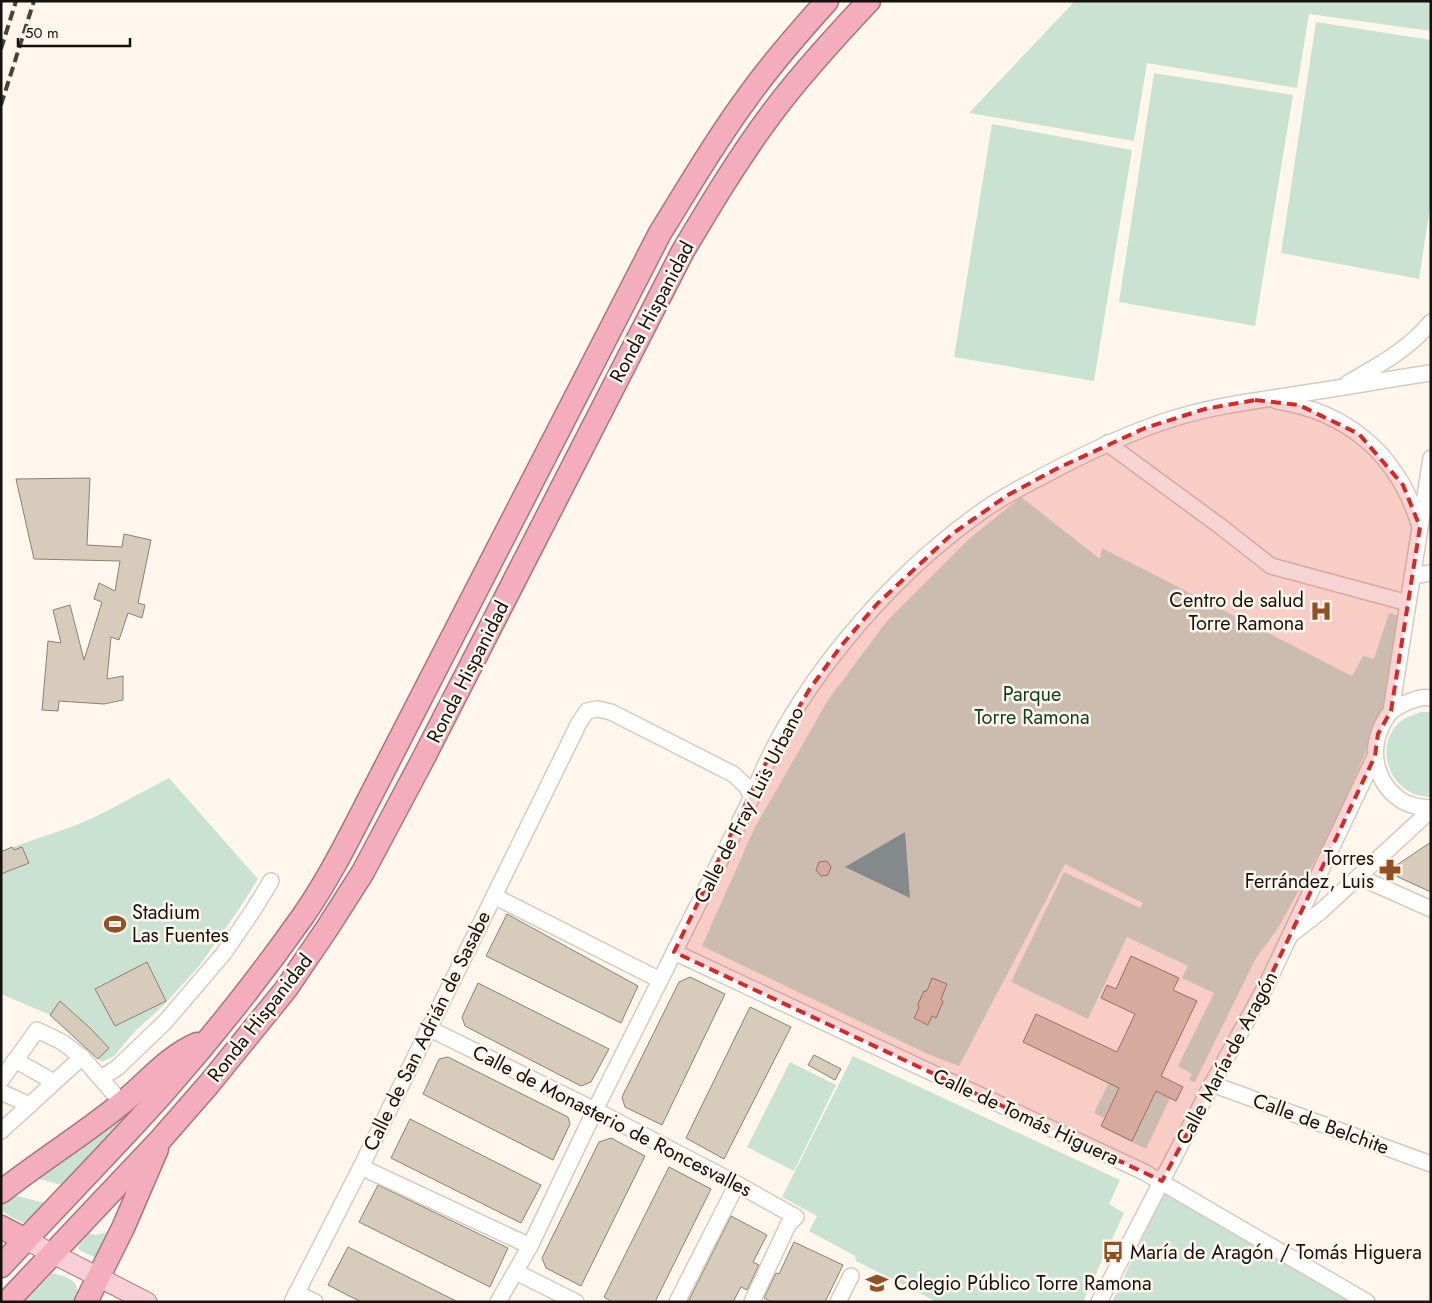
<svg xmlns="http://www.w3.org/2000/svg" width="1432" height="1303" font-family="Jost,sans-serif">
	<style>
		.green { fill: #c9e2d1 }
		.water { fill: #70a3a6 }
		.building { fill: #d7cbbc; stroke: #8b8072 }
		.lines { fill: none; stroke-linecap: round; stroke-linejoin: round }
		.minor-casing { stroke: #d7cabc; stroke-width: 18 }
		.major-casing { stroke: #a6767f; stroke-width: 21 }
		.highway-casing { stroke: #a6767f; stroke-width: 25 }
		.minor { stroke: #fff; stroke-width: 15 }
		.major { stroke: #f8ced7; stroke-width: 19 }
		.highway { stroke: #f4adbd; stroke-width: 22 }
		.rail { stroke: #47423c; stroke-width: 4; stroke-dasharray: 10 5; stroke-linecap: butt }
		.marked { fill: #d62828; fill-opacity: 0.2; stroke: #d62828; stroke-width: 4; stroke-dasharray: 10 6; stroke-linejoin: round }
		.labels { text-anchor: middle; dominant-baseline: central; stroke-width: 5; stroke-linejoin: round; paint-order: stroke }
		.street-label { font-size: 20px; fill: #15110c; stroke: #fff7ee }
		.poi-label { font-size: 20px; fill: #15110c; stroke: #fff7ee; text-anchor: start }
		.park-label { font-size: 20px; fill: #0f3c23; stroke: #fff7ee }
	</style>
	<rect width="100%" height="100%" fill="#fff7ee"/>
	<!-- green -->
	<g class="green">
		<path d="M1075,1H1431V31L1309,14L1297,88L1147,63L1134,141L969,113Z"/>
		<path d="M1316,22L1431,40V201L1419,279L1281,253Z"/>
		<path d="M1154,73L1293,95L1255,326L1119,302Z"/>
		<path d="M992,124L1132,150L1094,381L954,357Z"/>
		<path d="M1021,497L1100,559L1102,548L1352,676L1363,656L1374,659L1389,613L1403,617L1390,686L1381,717L1332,829L1277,930L1256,958L1195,1082L1189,1080L1192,1074L1178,1066L1214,993L1182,978L1188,966L1127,937L1088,1019L1011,982L1064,872L1140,908L1143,903L1065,864L959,1066L930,1055L702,946L754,829L828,700L887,621L969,539Z"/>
		<path d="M1422,712H1431V797H1429C1424,796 1419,796 1414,794C1385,782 1376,742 1401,721C1408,716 1415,714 1422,712Z"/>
		<path d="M169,778L258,879L239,909L200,965L162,1007L136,1030L114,1056L102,1062L50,1015L1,994V851L74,826L99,815Z"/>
		<path d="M853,1056L1120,1180L1109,1204L1124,1213L1083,1302H937L856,1261L855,1256L809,1231L817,1216L782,1197Z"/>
		<path d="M790,1062L836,1085L794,1171L747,1147Z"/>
		<path d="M1109,1082L1119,1087L1104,1118L1094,1113Z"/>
		<path d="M1156,1091L1170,1098L1146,1149L1100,1127L1132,1141Z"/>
		<path d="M131,1108V1111L62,1185L31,1177Z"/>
		<path d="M1165,1190L1352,1302H1112Z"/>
		<path d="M9,1194L45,1203L25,1224L1,1211V1200Z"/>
		<path d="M111,1231L98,1259L79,1250L78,1246L89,1233L96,1235Z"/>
		<path d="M52,1273C68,1277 84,1281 75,1302H24Z"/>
	</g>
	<!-- water -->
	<path class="water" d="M905,832L910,898L845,867Z"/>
	<!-- building -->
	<g class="building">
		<path d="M90,478L87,545L122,547L124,534L151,540L138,603L145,605L142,618L128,613L119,640L111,637L107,679L123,676V700L104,704L59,701L58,711L42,710L48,641L61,643L53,610L70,605L84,660L102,602L94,599L99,583L115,591L120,561L34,559L16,479Z"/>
		<path d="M1431,842V892L1398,877L1394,867Z"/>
		<path d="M12,847L14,850L22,847L29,863L1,874V852Z"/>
		<path d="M827,861L831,867L828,875L821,876L816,870L819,862Z"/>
		<path d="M507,914L638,986L621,1023L486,956Z"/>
		<path d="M1131,956L1179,978L1173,990L1197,1001L1161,1076L1183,1087L1176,1101L1156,1091L1132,1141L1101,1126L1119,1088L1023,1042L1036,1014L1117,1052L1135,1014L1101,998L1107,985L1116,989Z"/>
		<path d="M147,962L166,1001L115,1026L95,989Z"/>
		<path d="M690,977L725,994L662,1125L625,1107L622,1097L679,982Z"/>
		<path d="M932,978L947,984L941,999L943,1002L936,1018L932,1016L928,1025L914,1018L919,1008L918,1004L924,991H927Z"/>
		<path d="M478,983L609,1049L591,1082L581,1086L465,1026L462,1017Z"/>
		<path d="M60,1001L90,1028L109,1048L98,1059L50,1015Z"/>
		<path d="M750,1007L791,1027L724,1159L686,1138Z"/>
		<path d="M814,1055L841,1069L835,1080L808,1065Z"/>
		<path d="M448,1057L568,1117L570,1124L553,1160L423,1094L439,1059Z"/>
		<path d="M410,1119L541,1185L521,1223L391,1158Z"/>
		<path d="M611,1138L645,1156L581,1286L546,1268L542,1258L599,1142Z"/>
		<path d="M669,1167L711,1189L655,1302H612L604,1297Z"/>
		<path d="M378,1185L508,1248L490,1287L359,1222Z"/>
		<path d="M731,1216L767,1235L753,1262L759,1265L747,1290L741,1287L733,1302H688Z"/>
		<path d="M794,1242L843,1265L825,1302H772L764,1298L776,1273L779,1274Z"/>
		<path d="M348,1247L458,1302H361L328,1285Z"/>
	</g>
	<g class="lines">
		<!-- minor casing -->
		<g class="minor-casing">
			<g id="minor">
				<path d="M1348,383C1378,366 1409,349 1431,322"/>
				<path d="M1277,401C1348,412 1398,455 1419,524"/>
				<path d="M1107,443L1220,526L1271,566L1408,603"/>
				<path d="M1412,576L1431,573"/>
				<path d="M1431,698C1423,696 1415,699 1408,702C1403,704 1397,707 1392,711C1386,716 1383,723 1380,730C1370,755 1377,782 1398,798C1408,806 1419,807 1431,808"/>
				<path d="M1391,711L1431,458"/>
				<path d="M1359,877L1431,909"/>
				<path d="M494,896L660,980"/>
				<path d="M1293,933L1320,912L1431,810"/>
				<path d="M674,952L1144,1172L1367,1302"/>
				<path d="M428,1028L595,1110L737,1184L796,1217L788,1225L752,1302"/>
				<path d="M15,1060L54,1082"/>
				<path d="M101,1078L117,1068L165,1022L224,953L254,909L271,881"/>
				<path d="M1,1080L37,1030L62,1042L82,1057L122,1103"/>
				<path d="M1212,1084L1431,1164"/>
				<path d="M1,1092L30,1105"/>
				<path d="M1,1131L82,1057"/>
				<path d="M361,1167L530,1246"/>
				<path d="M516,1272L576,1302"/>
				<path d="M296,1293L315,1302"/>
				<path d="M292,1302L361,1167L579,723L587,711L598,709L611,712L733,774L746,786L752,797"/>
				<path d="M498,1302L530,1246L595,1110L752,797C793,688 887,579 981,512C1000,498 1022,487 1043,476C1086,453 1129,432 1175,418C1217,405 1261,400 1305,393C1347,387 1389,379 1431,373"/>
				<path d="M677,1302L737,1184"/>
				<path d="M838,1302L851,1276"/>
				<path d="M1099,1302L1212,1084L1266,986L1375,756"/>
			</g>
		</g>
		<!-- major casing -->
		<g class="major-casing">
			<path id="major" d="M26,1240L147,1302"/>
		</g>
		<!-- highway casing -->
		<g class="highway-casing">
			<g id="highway">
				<path d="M1,1192C40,1161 83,1135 122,1103C147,1083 167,1057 197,1044"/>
				<path d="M1,1227L26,1240"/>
				<path d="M1,1266C55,1208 111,1151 164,1092C213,1036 260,977 303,916C328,880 348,840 368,801L660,233C688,188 715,141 747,98C771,64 799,32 827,1"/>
				<path d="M7,1302L161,1139L209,1084L286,989L328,927L363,872L422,761L683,251C711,204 739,157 772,113C801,74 835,37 869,1"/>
				<path d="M86,1302L123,1228L157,1149"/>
			</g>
		</g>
		<!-- minor -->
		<use href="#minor" class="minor"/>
		<!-- major -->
		<use href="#major" class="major"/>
		<!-- highway -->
		<use href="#highway" class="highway"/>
		<!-- rail -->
		<g class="rail">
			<path d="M1,49L16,1"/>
			<path d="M1,105L34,1"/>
		</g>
	</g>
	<!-- marked area -->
	<path class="marked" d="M1255,400L1299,405L1359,434L1403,485L1420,527L1391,711L1378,734L1375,756L1266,986L1162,1181L674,952L763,768L809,690L841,646L877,604L952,534L1008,495L1056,469L1145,428L1205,409Z"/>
	<!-- icons -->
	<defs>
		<g id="hospital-bare" transform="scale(1.725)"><path d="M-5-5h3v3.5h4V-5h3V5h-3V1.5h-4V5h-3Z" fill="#935021" stroke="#fff7ee" stroke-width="2.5" paint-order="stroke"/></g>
		<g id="pharmacy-bare" transform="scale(1.725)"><path d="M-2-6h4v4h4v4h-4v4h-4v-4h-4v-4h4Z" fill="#935021" stroke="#fff7ee" stroke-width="2.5" paint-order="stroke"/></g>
		<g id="stadium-bare" transform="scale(1.725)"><path d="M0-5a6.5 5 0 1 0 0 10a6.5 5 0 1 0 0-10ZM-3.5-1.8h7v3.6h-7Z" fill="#935021" stroke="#fff7ee" stroke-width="2.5" paint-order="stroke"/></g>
		<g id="bus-bare" transform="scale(1.725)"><path d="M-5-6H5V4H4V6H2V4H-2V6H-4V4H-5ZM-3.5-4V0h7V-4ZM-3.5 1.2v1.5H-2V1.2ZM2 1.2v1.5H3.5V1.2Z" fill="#935021" stroke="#fff7ee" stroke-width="2.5" paint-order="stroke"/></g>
		<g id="school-bare" transform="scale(1.725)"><path d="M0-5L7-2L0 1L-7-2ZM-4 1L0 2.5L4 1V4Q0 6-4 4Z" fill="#935021" stroke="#fff7ee" stroke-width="2.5" paint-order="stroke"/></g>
	</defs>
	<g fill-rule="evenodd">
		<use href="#hospital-bare" x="1321" y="611"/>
		<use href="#pharmacy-bare" x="1390" y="870"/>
		<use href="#stadium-bare" x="115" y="924"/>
		<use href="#bus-bare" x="1113" y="1252"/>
		<use href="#school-bare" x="877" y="1283"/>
	</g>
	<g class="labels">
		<!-- street labels -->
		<g class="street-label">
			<text transform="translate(652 312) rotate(-62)">Ronda Hispanidad</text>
			<text transform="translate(468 672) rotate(-63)">Ronda Hispanidad</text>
			<text transform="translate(749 805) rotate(-63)">Calle de Fray Luis Urbano</text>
			<text transform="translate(260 1018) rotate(-52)">Ronda Hispanidad</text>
			<text transform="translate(427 1031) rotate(-64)">Calle de San Adrián de Sasabe</text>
			<text transform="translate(1227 1058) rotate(-62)">Calle María de Aragón</text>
			<text transform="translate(1026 1117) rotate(25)">Calle de Tomás Higuera</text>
			<text transform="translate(612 1121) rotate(27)">Calle de Monasterio de Roncesvalles</text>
			<text transform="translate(1321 1124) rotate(20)">Calle de Belchite</text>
		</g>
		<!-- poi labels -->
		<g class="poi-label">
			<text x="1304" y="600" text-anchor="end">Centro de salud<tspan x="1304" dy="23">Torre Ramona</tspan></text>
			<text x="1374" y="858" text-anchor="end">Torres<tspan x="1374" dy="23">Ferrández, Luis</tspan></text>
			<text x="132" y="912">Stadium<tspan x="132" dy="23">Las Fuentes</tspan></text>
			<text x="1130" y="1252">María de Aragón / Tomás Higuera</text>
			<text x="894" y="1283">Colegio Público Torre Ramona</text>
		</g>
		<!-- park labels -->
		<g class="park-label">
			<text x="1032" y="694">Parque<tspan x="1032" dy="23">Torre Ramona</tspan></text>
		</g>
	</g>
	<!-- border -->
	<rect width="1432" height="1303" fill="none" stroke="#15110c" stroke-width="5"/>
	<!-- scale -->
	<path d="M18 38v8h112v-8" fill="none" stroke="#15110c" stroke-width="2.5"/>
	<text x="25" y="38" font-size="15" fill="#15110c" stroke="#fff7ee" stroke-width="4" paint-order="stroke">50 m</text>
</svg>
